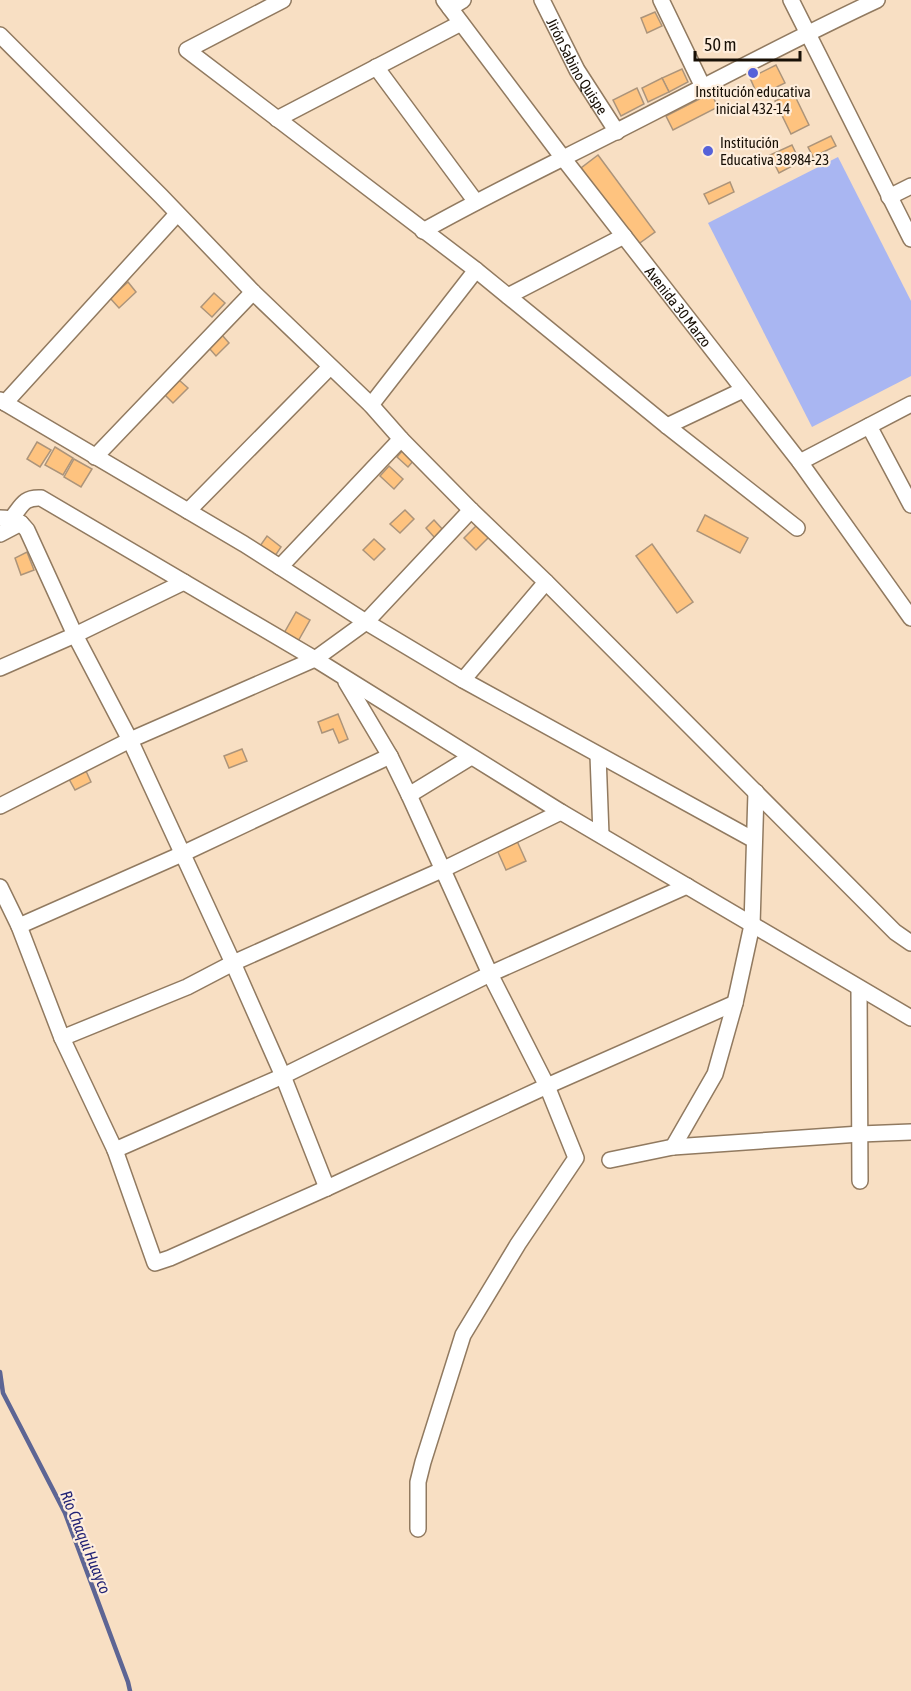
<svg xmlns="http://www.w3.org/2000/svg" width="911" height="1691" font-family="'Asap Condensed',sans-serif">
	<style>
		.green { fill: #a9b6f2 }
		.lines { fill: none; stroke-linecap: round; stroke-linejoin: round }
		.stream { stroke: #5d6594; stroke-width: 4.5 }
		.building { fill: #fec37f; stroke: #ac947a; stroke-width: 1.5 }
		.street-casing { stroke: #917a60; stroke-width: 18 }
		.street { stroke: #fff; stroke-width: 15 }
		.poi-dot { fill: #5662d9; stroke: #feeedd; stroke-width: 2 }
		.labels { text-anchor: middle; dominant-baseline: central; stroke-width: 4.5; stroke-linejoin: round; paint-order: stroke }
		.street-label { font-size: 15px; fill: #181006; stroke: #feeedd }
		.poi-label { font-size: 15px; fill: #181006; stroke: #feeedd }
		.water-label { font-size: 16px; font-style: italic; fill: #212275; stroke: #feeedd }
	</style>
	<rect width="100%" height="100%" fill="#f8dfc3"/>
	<!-- green -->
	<path class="green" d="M838,157L911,301V376L812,427L708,223Z"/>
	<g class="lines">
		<!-- stream -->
		<path class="stream" d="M0,1372L3,1393L65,1513L128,1682L130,1691"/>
	</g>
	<!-- building -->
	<g class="building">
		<path d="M655,12L662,26L647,33L641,18Z"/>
		<path d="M776,65L785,83L758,96L750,78Z"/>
		<path d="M682,69L688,82L669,92L662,78Z"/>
		<path d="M662,78L669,92L648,102L642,88Z"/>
		<path d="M637,88L644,104L621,116L613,100Z"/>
		<path d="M793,92L809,125L791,134L775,101Z"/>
		<path d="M711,93L718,107L673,130L666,116Z"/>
		<path d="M831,136L836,146L813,157L808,147Z"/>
		<path d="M792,145L800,162L779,173L770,155Z"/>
		<path d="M598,155L655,232L637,245L581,168Z"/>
		<path d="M730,182L734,192L709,204L704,194Z"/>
		<path d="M128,282L136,292L119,308L110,298Z"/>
		<path d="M214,293L225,303L212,317L201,307Z"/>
		<path d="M222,335L229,343L216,356L209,348Z"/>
		<path d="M179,380L188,388L173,403L165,395Z"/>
		<path d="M37,442L51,450L40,467L27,459Z"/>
		<path d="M55,447L73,458L63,475L45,465Z"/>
		<path d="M403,450L414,460L408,467L397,457Z"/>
		<path d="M74,459L92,469L81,487L64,477Z"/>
		<path d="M389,466L403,479L394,489L380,476Z"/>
		<path d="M405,510L414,519L400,533L390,524Z"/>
		<path d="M705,515L748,538L740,553L697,531Z"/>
		<path d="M434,520L444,531L435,538L426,528Z"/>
		<path d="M479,523L491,535L476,550L464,538Z"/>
		<path d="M267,536L281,547L275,556L260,546Z"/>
		<path d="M374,539L385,549L374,560L363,550Z"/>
		<path d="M652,544L693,602L677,613L636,556Z"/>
		<path d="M27,552L34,570L21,575L15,558Z"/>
		<path d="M296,612L310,620L297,643L283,635Z"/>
		<path d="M338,714L348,739L339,743L333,729L322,733L318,722Z"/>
		<path d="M242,749L247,761L229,768L224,756Z"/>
		<path d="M86,771L91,782L75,790L69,779Z"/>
		<path d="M517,841L526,861L506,870L497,850Z"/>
	</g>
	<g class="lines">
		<!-- street casing -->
		<g class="street-casing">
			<g id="street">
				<path d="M283,0L187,50L476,270L667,426L797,528"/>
				<path id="s1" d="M444,0L563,158L800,462L911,618"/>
				<path id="s2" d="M542,0L577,70L617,132"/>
				<path d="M661,0L703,87"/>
				<path d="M791,0L911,239"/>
				<path d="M450,8L463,0"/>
				<path d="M0,35L161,196L253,292L371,405L401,439L471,510L546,582L895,932L911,943"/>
				<path d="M376,67L476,202"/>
				<path d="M277,119L461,23"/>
				<path d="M889,197L911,186"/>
				<path d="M423,231C487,195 552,164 617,131C704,87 789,41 877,0"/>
				<path d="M508,296L624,236"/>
				<path d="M0,400L244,544L366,622L463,680L754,840"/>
				<path d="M5,403L177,214"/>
				<path d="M371,405L476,270"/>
				<path d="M667,426L743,390"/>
				<path d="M869,426L911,505"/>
				<path d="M95,457L253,292"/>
				<path d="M800,462L911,404"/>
				<path d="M188,511L330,367"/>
				<path d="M0,518C13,518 19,520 27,530L75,635L130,740L233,963L283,1076L327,1188"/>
				<path d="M12,518C22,505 24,497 41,498L315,659L561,812L911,1018"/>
				<path d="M0,534L21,523"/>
				<path d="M280,567L401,439"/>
				<path d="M0,668L75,635L184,582"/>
				<path d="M463,680L546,582"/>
				<path d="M346,682L390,756L409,795L490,974L547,1086L576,1158L518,1244L463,1335L423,1462L418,1482V1529"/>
				<path d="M598,755L601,835"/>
				<path d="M409,795L471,757"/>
				<path d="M0,806L130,740L315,659L366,622L471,510"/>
				<path d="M0,887L19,926L62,1038L115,1150L155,1263L170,1258L327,1188L547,1086L735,1003"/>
				<path d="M19,926L182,854L390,756"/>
				<path d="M859,988L860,1181"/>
				<path d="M62,1038L187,987L233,963L444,869L561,812"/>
				<path d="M673,1147L715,1074L735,1003L752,925L756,792"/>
				<path d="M115,1150L283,1076L490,974L687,886"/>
				<path d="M610,1160L673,1147L860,1134L911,1132"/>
			</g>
		</g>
		<!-- street -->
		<use href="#street" class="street"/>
	</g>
	<!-- markers -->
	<g class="poi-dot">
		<circle cx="753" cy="73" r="6"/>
		<circle cx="708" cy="151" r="6"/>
	</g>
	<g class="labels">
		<!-- street labels -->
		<g class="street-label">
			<text stroke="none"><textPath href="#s2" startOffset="75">Jirón Sabino Quispe</textPath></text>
			<text stroke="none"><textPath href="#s1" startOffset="386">Avenida 30 Marzo</textPath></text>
		</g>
		<!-- poi labels -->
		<g class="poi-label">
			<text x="753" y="91">Institución educativa<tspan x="753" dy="17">inicial 432-14</tspan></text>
			<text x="720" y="142" text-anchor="start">Institución<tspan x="720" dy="17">Educativa 38984-23</tspan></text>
		</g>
		<!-- water labels -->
		<g class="water-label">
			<text transform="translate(86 1542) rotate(68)">Río Chaqui Huayco</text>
		</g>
	</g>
	<!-- scale -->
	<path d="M695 51v9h105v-9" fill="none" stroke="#181006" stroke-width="3"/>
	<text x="704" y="51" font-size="18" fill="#181006" stroke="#feeedd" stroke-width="4.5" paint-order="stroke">50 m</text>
</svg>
